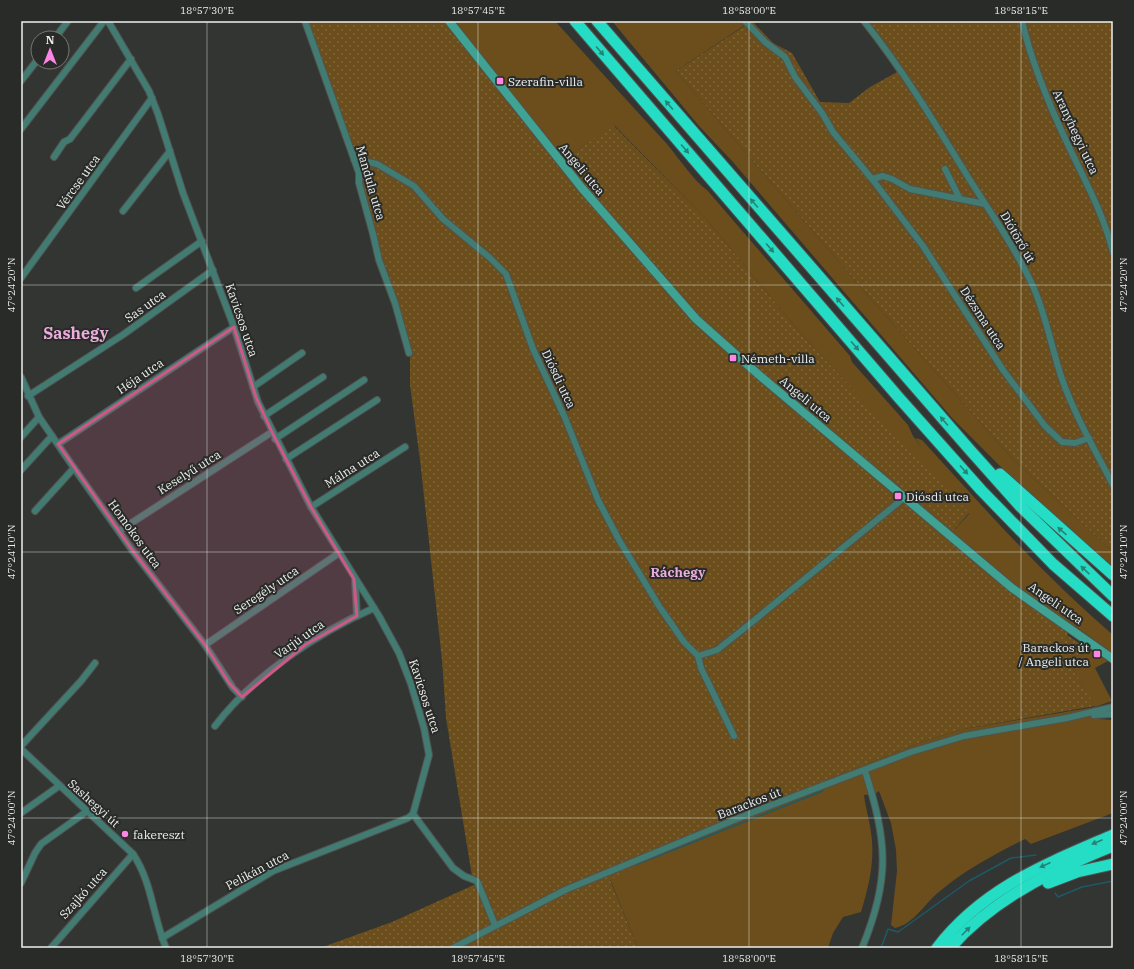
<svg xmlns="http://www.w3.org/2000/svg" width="1134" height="969" font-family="'IBM Plex Serif',serif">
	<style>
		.green { fill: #6b4e1b }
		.garden { fill: url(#garden-dots) }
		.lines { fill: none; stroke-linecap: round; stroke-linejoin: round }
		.stream { stroke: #1e5966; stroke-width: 1.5 }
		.street-casing { stroke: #505350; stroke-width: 8 }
		.secondary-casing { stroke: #505350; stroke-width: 10 }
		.highway-casing { stroke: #505350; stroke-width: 13 }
		.street { stroke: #427b71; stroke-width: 6 }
		.secondary { stroke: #3fa293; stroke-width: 8 }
		.highway { stroke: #25dcc5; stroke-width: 11 }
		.oneway { fill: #268476 }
		.marked { fill: #cf5887; fill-opacity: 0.2; stroke: #cf5887; stroke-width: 3; stroke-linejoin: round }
		.ticks { fill: none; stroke: #eeefee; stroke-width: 1; stroke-opacity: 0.45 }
		.poi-dot { fill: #fc86e4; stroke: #282b28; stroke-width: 1.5 }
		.labels { text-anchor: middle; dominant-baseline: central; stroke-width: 4; stroke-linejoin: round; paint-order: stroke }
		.poi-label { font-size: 12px; fill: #eeefee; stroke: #282b28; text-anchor: start }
		.street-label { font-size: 12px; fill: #eeefee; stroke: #282b28 }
		.neighbourhood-label { font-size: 13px; font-weight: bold; fill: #edacde; stroke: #282b28 }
		.district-label { font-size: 16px; font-weight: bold; fill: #edacde; stroke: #282b28 }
		.neatline { fill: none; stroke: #eeefee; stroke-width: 1.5 }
		.ticks-label { font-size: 10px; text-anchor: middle; fill: #eeefee }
	</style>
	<defs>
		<pattern id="garden-dots" width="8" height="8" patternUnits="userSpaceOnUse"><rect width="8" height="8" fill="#6b4e1b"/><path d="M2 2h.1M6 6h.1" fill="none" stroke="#80683c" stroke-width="1.8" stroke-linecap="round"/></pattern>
	</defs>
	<rect width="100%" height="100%" fill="#323532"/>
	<!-- green -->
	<g class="green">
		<path d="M454,21H555C592,62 629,103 667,144C677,156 695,182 707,190L850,356L852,362L908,425L913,436L923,450L915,438L922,440C983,507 1043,575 1113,635V654L1075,626L1069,631L948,537L969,514L801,334L707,220L614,125L564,160Z"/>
		<path d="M612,21H751L676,71L864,291L1011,457L1113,552V570L1021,487L953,419L732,161L699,126Z"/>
		<path d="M1085,647L1108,661L1095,668L1112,701L1095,707L1099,719L1113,720V813L1031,844L1025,839C995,854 965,870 940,891C925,903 914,924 895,928L891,925L897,871L896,850L891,823L879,791L875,794L864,795C866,810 871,826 872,841C874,866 868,889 861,912L843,917L833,933L828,948H638L610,879L630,870L628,865L769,808L830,787L827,779L924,741L964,729L1095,707L1070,664Z"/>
	</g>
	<!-- garden -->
	<g class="garden">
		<path d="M305,21H454L564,160L613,125L707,220L801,334L969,513L948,537L1069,631L1067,635L1085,647L1070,664L1095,706L964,729L924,741L828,779L830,787L769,808L629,866L630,870L610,880L638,948H320L392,922L476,884L472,876L446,718L442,660L420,460L410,385V354L359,181Z"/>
		<path d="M752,21L773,43L792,53L820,102L849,103L870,87L897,72L869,28L862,21H1113V552L1011,457L864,291L676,71Z"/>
	</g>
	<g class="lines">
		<!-- stream -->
		<g class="stream">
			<path d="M635,865L823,791"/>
			<path d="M1055,893L1058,897L1082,887L1113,881"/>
			<path d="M881,948L888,929L898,932L969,881L1011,858L1036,855"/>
		</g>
		<!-- street casing -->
		<g class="street-casing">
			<g id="street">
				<path d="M108,21L149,91L158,114L183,193L234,327L258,402L311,507L379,616L399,653L411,684L424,728L429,755L413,814"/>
				<path d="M305,21L359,173V183L373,234L379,260L395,303L409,353"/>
				<path d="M745,21L765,42L785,57L795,77L822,113L833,132L872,179L883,176L892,179L910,189L985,204"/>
				<path d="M864,21C903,70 935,123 968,177C990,212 1014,246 1032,284C1046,314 1051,347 1062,379C1075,416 1095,450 1113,485"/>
				<path d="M1022,21C1032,65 1050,107 1069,147C1086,183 1103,213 1113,252"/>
				<path d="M55,38L68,21"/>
				<path d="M21,81L38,59"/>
				<path d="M21,129L104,21"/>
				<path d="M54,157L64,142L70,139L131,59"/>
				<path d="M354,159L377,164L414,186L443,219L489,257L506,274L533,349L565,418L598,500L619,540L659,606L684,642L698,656L701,668L734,736"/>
				<path d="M945,169L959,197"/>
				<path d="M872,179L923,246L1003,370L1045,426L1062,442L1075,443L1089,438"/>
				<path d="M123,211L170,151"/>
				<path d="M21,278L152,98"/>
				<path d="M136,288L202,241"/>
				<path d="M21,377L39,417L74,468L132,550L205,645L233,688L242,697"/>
				<path d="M253,387L302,353"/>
				<path d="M28,396L124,334L213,270"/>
				<path d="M264,416L323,377"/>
				<path d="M21,437L39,417"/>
				<path d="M275,439L364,380"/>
				<path d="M58,444L234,327"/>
				<path d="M286,459L377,400"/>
				<path d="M21,470L52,436"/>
				<path d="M311,507L405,447"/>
				<path d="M35,511L74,468"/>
				<path d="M119,531L272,432"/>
				<path d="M355,580L357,616"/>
				<path d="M205,645L339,553"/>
				<path d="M698,656L717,650L746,627L905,497"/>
				<path d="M1094,715L1113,714"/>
				<path d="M215,726C253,676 317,633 374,608"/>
				<path d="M21,746L81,681L95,663"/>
				<path d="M21,749L133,854C152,882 153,917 166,948"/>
				<path d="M21,813L59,786"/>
				<path d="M413,814L453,868L464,876L477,881L495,925"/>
				<path d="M21,883L35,853L41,844L86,812"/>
				<path d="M162,938L273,871L408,818L413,814"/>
				<path d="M51,948L133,854"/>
				<path d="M453,948L565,890L751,813L911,752L964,736L1067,718L1113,707"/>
				<path d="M862,948C891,878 887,841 865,771"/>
			</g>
		</g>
		<!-- secondary casing -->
		<g class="secondary-casing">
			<path id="secondary" d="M449,21L581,187L696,319L759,375L1012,588L1113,659"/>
		</g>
		<!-- highway casing -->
		<g class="highway-casing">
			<g id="highway">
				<path d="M575,21L900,399L981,490L1053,564L1113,616"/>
				<path d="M597,21L970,450L1020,506L1113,596"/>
				<path d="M1000,474L1113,575"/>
				<path d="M1048,883L1077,872L1113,864"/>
				<path d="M937,948C983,888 1046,864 1113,835"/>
				<path d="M950,948C994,898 1052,871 1113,846"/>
			</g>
		</g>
		<!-- street -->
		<use href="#street" class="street"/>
		<!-- secondary -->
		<use href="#secondary" class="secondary"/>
		<!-- highway -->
		<use href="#highway" class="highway"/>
	</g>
	<!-- one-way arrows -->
	<defs><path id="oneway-solid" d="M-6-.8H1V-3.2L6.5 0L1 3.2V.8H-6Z"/></defs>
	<g class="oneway">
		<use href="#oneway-solid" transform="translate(600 51) rotate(49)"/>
		<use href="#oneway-solid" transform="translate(669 105) rotate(-131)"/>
		<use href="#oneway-solid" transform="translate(685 149) rotate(49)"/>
		<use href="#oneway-solid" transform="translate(754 203) rotate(-131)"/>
		<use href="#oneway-solid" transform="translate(770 248) rotate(49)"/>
		<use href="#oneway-solid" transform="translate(840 302) rotate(-131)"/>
		<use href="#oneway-solid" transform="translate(855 346) rotate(49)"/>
		<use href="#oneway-solid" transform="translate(944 421) rotate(-131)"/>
		<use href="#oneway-solid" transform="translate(964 470) rotate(48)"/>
		<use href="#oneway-solid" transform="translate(1062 531) rotate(-139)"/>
		<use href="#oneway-solid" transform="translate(1085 570) rotate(-137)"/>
		<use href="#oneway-solid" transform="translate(1097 842) rotate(157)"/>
		<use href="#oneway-solid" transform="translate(1045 865) rotate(155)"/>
		<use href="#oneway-solid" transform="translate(966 931) rotate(-45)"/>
	</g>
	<!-- marked area -->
	<path class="marked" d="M234,327L256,397L272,432L311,507L354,579L357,616L305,645L242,697L229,683L205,645L132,550L58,444Z"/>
	<!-- ticks -->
	<path class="ticks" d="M207,21V948M478,21V948M749,21V948M1021,21V948M21,285H1113M21,552H1113M21,818H1113"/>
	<!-- markers -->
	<g class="poi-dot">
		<rect x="496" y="77" width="8" height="8" rx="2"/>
		<rect x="729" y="354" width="8" height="8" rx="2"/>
		<rect x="894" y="492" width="8" height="8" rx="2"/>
		<rect x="1093" y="650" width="8" height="8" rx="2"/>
		<circle cx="125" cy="834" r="4"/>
	</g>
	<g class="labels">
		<!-- poi labels -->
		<g class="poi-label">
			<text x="508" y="81">Szerafin-villa</text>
			<text x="741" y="358">Németh-villa</text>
			<text x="906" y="496">Diósdi utca</text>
			<text x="1089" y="647" text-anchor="end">Barackos út<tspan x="1089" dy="14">/ Angeli utca</tspan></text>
			<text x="133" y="834">fakereszt</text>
		</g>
		<!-- street labels -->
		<g class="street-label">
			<text transform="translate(1076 132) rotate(65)">Aranyhegyi utca</text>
			<text transform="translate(582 169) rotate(50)">Angeli utca</text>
			<text transform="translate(78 182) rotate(-54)">Vércse utca</text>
			<text transform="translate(371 183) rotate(74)">Mandula utca</text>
			<text transform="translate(1018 237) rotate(60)">Diótörő út</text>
			<text transform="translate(145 306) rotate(-35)">Sas utca</text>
			<text transform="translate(983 318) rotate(57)">Dézsma utca</text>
			<text transform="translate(242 320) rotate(71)">Kavicsos utca</text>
			<text transform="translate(140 376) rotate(-34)">Héja utca</text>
			<text transform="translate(559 379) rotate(65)">Diósdi utca</text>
			<text transform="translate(806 399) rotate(40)">Angeli utca</text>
			<text transform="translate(352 468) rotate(-32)">Málna utca</text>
			<text transform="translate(189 472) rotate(-32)">Keselyű utca</text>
			<text transform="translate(135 534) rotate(54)">Homokos utca</text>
			<text transform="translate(266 590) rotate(-34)">Seregély utca</text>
			<text transform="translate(1056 603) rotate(35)">Angeli utca</text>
			<text transform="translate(299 639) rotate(-35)">Varjú utca</text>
			<text transform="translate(425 696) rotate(72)">Kavicsos utca</text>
			<text transform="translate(94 803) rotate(42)">Sashegyi út</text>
			<text transform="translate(749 803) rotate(-21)">Barackos út</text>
			<text transform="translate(257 870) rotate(-28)">Pelikán utca</text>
			<text transform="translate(83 893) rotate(-48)">Szajkó utca</text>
		</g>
		<!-- neighbourhood labels -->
		<g class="neighbourhood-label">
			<text x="678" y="572">Ráchegy</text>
		</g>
		<!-- district labels -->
		<g class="district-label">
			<text x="76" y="333">Sashegy</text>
		</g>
	</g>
	<!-- border -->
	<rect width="1134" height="969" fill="none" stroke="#282b28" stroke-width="44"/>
	<!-- north arrow -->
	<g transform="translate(50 50)"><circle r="19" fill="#282b28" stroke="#777977"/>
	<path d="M0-3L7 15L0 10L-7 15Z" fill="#fc86e4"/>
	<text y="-6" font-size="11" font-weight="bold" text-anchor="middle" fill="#eeefee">N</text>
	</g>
	<rect x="22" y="22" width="1090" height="925" class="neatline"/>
	<g class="ticks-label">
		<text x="207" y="14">18°57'30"E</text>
		<text x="478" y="14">18°57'45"E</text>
		<text x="749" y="14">18°58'00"E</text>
		<text x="1021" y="14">18°58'15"E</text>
		<text transform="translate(11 285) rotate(-90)" y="4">47°24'20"N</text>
		<text transform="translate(1123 285) rotate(-90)" y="4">47°24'20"N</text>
		<text transform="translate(11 552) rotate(-90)" y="4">47°24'10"N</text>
		<text transform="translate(1123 552) rotate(-90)" y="4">47°24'10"N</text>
		<text transform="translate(11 818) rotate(-90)" y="4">47°24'00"N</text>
		<text transform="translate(1123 818) rotate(-90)" y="4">47°24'00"N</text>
		<text x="207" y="962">18°57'30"E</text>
		<text x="478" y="962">18°57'45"E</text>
		<text x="749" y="962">18°58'00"E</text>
		<text x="1021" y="962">18°58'15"E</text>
	</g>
</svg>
